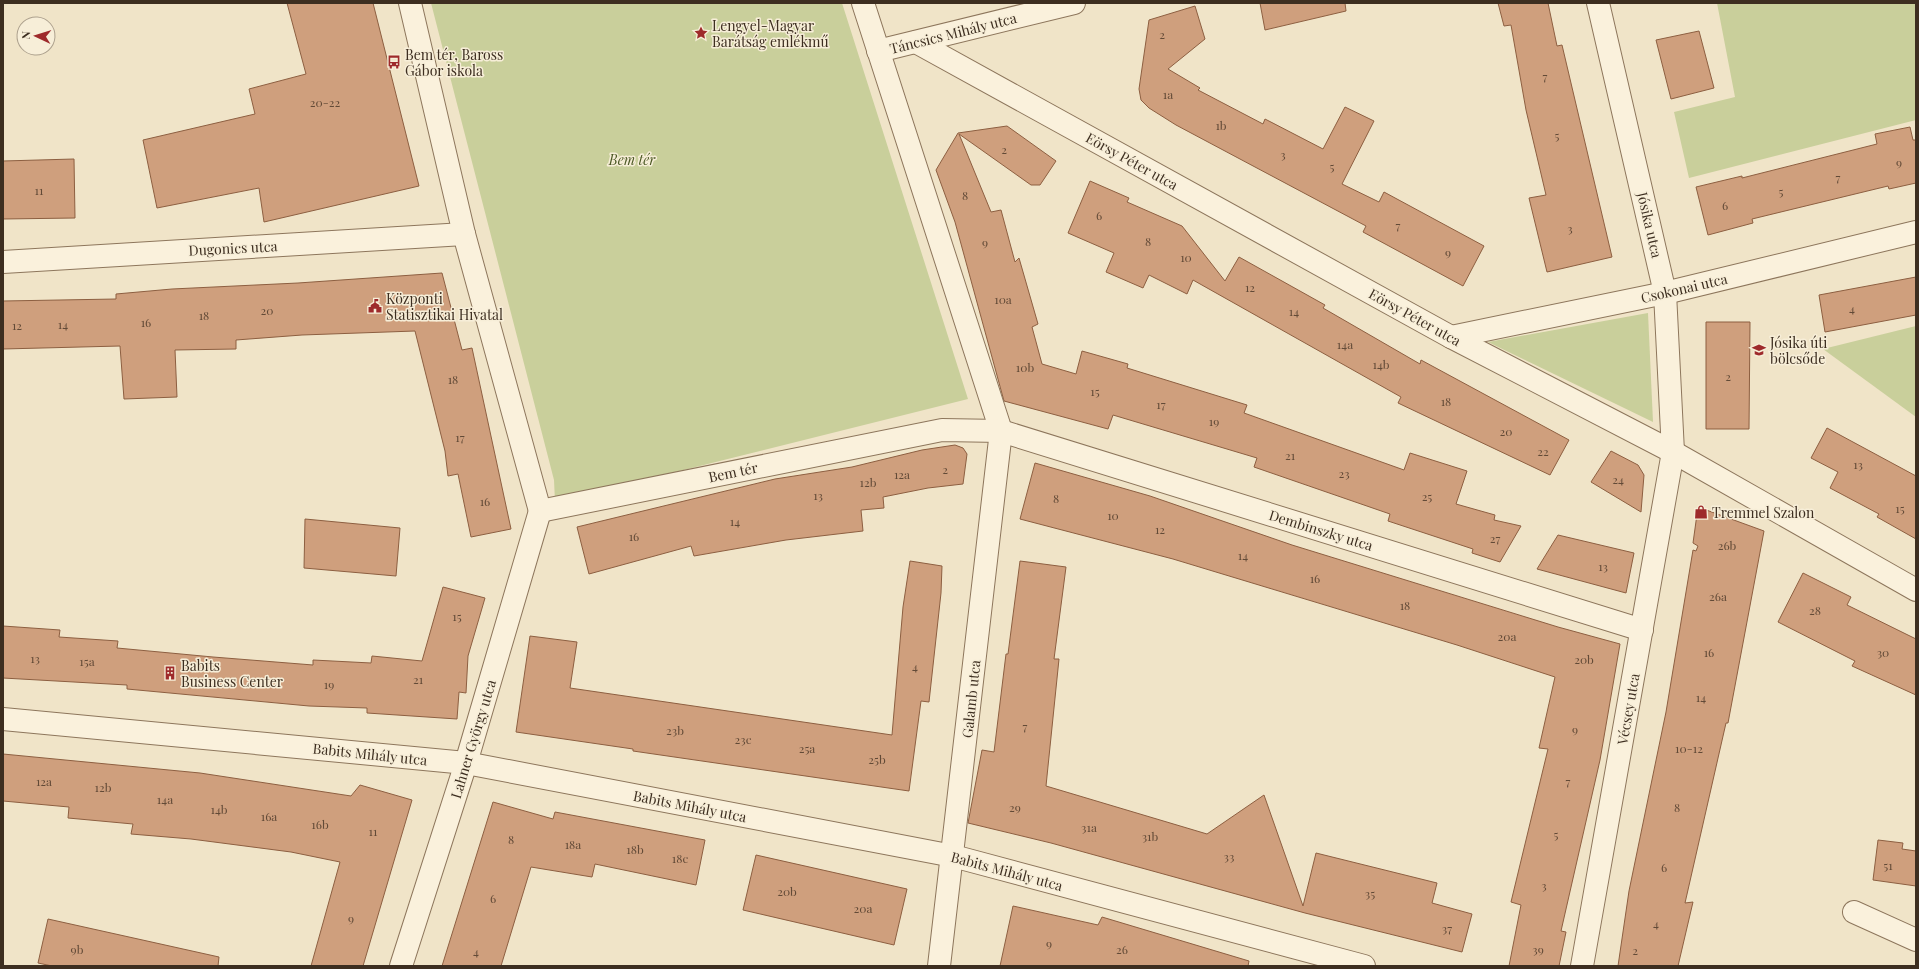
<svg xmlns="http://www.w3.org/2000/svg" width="1919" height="969" font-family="'Playfair Display',serif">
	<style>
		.green { fill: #c9cf9b }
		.building { fill: #cf9f7d; stroke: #8d5f41 }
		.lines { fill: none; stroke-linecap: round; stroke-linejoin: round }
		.minor-casing { stroke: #8d765c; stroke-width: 24 }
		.minor { stroke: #faf1dc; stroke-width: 22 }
		.labels { text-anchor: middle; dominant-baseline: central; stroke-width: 3; stroke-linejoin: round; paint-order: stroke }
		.number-label { font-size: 12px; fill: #624a37 }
		.poi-label { font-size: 14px; fill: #3d2e20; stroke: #f7eed8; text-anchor: start }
		.street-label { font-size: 14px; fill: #3d2e20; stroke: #f7eed8 }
		.park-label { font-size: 14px; font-style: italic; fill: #4d5a26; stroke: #f7eed8 }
	</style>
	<rect width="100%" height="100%" fill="#f0e4c8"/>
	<!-- green -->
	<g class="green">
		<path d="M431,3H842L968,399L555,502L554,480Z"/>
		<path d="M1717,3H1916V120L1689,178L1674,112L1735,97Z"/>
		<path d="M1648,313L1653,422L1488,342Z"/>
		<path d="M1916,326V417L1823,349Z"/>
	</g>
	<!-- building -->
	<g class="building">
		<path d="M287,3H373L419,186L264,222L259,188L157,208L143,140L255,114L249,89L306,74Z"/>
		<path d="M1260,3H1345L1346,11L1265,30Z"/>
		<path d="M1498,3H1548L1557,46L1562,45L1612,257L1547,272L1529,198L1546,195L1526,110L1511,25L1504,26Z"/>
		<path d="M1195,6L1205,39L1168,69L1200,88L1198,90L1263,124L1265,119L1323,149L1345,107L1374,121L1342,184L1379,202L1384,192L1484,246L1463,286L1363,232L1366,226L1176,125L1149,108L1141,100L1139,89L1149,20Z"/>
		<path d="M1699,31L1714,88L1671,99L1656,40Z"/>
		<path d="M1007,126L1056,161L1040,185H1031L959,134L991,212L1001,210L1015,262L1019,258L1038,324L1032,327L1042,364L1076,374L1082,351L1128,364L1127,368L1247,405L1244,413L1404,470L1410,453L1467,471L1456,504L1495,515L1494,520L1521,526L1500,562L1472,553L1473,549L1388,521L1390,514L1254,467L1257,458L1113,415L1108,429L1004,401L955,222L936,170L958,133Z"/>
		<path d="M1910,127L1913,140H1916V183L1889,189L1888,186L1752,219L1753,223L1708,235L1696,187L1742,176V178L1877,144L1875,134Z"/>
		<path d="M74,159L75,218L3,219V161Z"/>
		<path d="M1090,181L1129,198L1127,202L1182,226L1225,281L1239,257L1325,305L1323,308L1420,364L1421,360L1569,440L1550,475L1398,403L1401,397L1193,280L1187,294L1149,275L1143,288L1106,272L1114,253L1068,233Z"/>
		<path d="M442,273L462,350L472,348L511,529L471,537L458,474L448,476L445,451L415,331L302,335L236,340V349L175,350L177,397L124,399L120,346L3,349V301L116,299V294L172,289L298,283Z"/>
		<path d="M1916,277V315L1825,332L1819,295Z"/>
		<path d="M1706,322H1750L1749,429H1706Z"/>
		<path d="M1827,428L1916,476V539L1877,517L1879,514L1830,488L1838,472L1811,458Z"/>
		<path d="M955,445L963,448L967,454L963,484L928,488L883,497L884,508L861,510L863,531L786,540L694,556L691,546L589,574L577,527L775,479L852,467L922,450Z"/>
		<path d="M1611,451L1638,465L1644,475L1641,512L1591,482Z"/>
		<path d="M1035,463L1150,496L1292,545L1558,627L1620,644L1600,760L1561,931L1566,932L1559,966H1509L1521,905L1511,902L1548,749L1539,748L1555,677L1457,645L1173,559L1020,519Z"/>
		<path d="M1698,507L1764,531L1728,723H1726L1685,903L1693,902L1678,966H1618L1629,891L1666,712L1693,550L1696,551L1698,546L1693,543Z"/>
		<path d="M305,519L400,528L396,576L304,568Z"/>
		<path d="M1558,535L1634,553L1626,593L1537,569Z"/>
		<path d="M910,561L942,566L941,593L929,702L921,701L909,791L633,751V749L516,732L530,636L577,642L570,688L892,735L903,607Z"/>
		<path d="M1020,561L1066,567L1054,659H1059L1046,786L1207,834L1264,795L1303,906L1316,853L1437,883L1432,903L1472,914L1462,952L1305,913L1051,843L968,823L982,750L994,752L1006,654H1008Z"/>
		<path d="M1803,573L1851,597L1847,605L1916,639V695L1852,666L1855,661L1778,622Z"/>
		<path d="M443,587L485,598L468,656L466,693L459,692L457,719L367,713V708L309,706L127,689V685L3,678V626L60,630L59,637L118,641L117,648L213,657L313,665V660L371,663L372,656L422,661Z"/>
		<path d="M3,754L200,773L351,796L360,785L412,800L363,966H311L340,862L291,852L191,839L131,834L133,824L68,818L69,807L3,801Z"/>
		<path d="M493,802L553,819L555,812L705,840L696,885L595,864L592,877L531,867L501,966H442Z"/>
		<path d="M1878,840L1903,843L1902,849L1916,851V886L1873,880Z"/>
		<path d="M756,855L907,889L894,945L743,910Z"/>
		<path d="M1013,906L1098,925L1102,917L1249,961L1248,966H1000Z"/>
		<path d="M48,919L219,957L218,966H52L38,963Z"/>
	</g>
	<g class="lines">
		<!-- minor casing -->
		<g class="minor-casing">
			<g id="minor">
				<path d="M410,3L464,234L540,511"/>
				<path d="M863,3L1001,431L939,966"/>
				<path d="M916,42L1451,337L1673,452L1916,590"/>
				<path d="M878,51L1074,3"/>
				<path d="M3,262L464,234"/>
				<path d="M1451,337L1665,293L1916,232"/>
				<path d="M540,511L942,430L1001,431L1642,630"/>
				<path d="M3,719L466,763L953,856L1364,966"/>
				<path d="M1854,912L1916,940"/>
				<path d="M401,966L466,763L540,511"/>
				<path d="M1582,966L1673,452L1665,293L1598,3"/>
			</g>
		</g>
		<!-- minor -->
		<use href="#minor" class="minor"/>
	</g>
	<!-- icons -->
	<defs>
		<g id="sight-bare" transform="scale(1.08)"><path d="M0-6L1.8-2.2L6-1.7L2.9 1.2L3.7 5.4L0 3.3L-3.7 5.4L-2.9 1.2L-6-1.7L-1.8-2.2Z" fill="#9e2a2b" stroke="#f7eed8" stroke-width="2.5" paint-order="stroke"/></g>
		<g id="bus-bare" transform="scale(1.08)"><path d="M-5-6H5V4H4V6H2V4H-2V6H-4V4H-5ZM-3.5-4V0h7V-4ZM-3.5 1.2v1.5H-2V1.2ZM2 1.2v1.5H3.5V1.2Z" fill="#9e2a2b" stroke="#f7eed8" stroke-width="2.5" paint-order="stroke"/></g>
		<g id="civic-bare" transform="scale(1.08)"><path d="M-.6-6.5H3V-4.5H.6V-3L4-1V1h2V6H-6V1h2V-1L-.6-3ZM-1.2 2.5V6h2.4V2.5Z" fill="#9e2a2b" stroke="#f7eed8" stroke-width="2.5" paint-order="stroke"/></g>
		<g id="school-bare" transform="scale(1.08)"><path d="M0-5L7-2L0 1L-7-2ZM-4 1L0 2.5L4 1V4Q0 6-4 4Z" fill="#9e2a2b" stroke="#f7eed8" stroke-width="2.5" paint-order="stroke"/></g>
		<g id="shop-bare" transform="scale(1.08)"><path d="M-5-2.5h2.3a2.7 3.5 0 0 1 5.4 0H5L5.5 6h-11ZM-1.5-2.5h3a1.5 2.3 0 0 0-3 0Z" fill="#9e2a2b" stroke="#f7eed8" stroke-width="2.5" paint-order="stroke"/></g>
		<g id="building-bare" transform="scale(1.08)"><path d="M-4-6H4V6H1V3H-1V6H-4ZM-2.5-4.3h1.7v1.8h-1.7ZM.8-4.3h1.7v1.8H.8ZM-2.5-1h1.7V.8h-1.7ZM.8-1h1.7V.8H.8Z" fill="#9e2a2b" stroke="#f7eed8" stroke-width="2.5" paint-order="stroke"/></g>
	</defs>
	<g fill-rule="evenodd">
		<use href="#sight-bare" x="701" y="33"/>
		<use href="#bus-bare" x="394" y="62"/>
		<use href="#civic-bare" x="375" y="306"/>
		<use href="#school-bare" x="1759" y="350"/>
		<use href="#shop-bare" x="1701" y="512"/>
		<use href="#building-bare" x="170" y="673"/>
	</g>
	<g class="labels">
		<!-- number labels -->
		<g class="number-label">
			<text x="1162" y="34">2</text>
			<text x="1545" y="76">7</text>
			<text x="1168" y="94">1a</text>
			<text x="325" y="102">20-22</text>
			<text x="1221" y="125">1b</text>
			<text x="1557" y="135">5</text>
			<text x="1004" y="149">2</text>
			<text x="1283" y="154">3</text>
			<text x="1899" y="162">9</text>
			<text x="1332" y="166">5</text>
			<text x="1838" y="177">7</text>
			<text x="39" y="190">11</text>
			<text x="1781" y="191">5</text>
			<text x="965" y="195">8</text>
			<text x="1725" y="205">6</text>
			<text x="1099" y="215">6</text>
			<text x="1398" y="225">7</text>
			<text x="1570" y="228">3</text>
			<text x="1148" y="241">8</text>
			<text x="985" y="242">9</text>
			<text x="1448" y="252">9</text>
			<text x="1186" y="257">10</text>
			<text x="1250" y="287">12</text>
			<text x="1003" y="299">10a</text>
			<text x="1852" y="308">4</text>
			<text x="267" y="310">20</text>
			<text x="1294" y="311">14</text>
			<text x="204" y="315">18</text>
			<text x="146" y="322">16</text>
			<text x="63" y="324">14</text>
			<text x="17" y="325">12</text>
			<text x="1345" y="344">14a</text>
			<text x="1381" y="364">14b</text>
			<text x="1025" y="367">10b</text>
			<text x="1728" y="376">2</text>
			<text x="453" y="379">18</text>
			<text x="1095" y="391">15</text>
			<text x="1446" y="401">18</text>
			<text x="1161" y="404">17</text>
			<text x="1214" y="421">19</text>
			<text x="1506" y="431">20</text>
			<text x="460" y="437">17</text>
			<text x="1543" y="451">22</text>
			<text x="1290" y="455">21</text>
			<text x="1858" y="464">13</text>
			<text x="945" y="469">2</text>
			<text x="1344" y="473">23</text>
			<text x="902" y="474">12a</text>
			<text x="1618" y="479">24</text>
			<text x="868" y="482">12b</text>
			<text x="818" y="495">13</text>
			<text x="1427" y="496">25</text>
			<text x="1056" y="498">8</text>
			<text x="485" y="501">16</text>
			<text x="1900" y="508">15</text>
			<text x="1113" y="515">10</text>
			<text x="735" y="521">14</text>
			<text x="1160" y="529">12</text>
			<text x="634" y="536">16</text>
			<text x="1495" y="538">27</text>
			<text x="1727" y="545">26b</text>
			<text x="1243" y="555">14</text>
			<text x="1603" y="566">13</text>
			<text x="1315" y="578">16</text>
			<text x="1718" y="596">26a</text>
			<text x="1405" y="605">18</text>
			<text x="1815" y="610">28</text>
			<text x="457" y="616">15</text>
			<text x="1507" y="636">20a</text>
			<text x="1709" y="652">16</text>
			<text x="1883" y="652">30</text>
			<text x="35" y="658">13</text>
			<text x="1584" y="659">20b</text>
			<text x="87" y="661">15a</text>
			<text x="915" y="666">4</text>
			<text x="418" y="679">21</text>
			<text x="329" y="684">19</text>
			<text x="1701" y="697">14</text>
			<text x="1025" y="726">7</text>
			<text x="1575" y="729">9</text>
			<text x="675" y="730">23b</text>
			<text x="743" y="739">23c</text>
			<text x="807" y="748">25a</text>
			<text x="1689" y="748">10-12</text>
			<text x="877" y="759">25b</text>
			<text x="44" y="781">12a</text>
			<text x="1568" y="781">7</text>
			<text x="103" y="787">12b</text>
			<text x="165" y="799">14a</text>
			<text x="1015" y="807">29</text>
			<text x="1677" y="807">8</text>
			<text x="219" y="809">14b</text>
			<text x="269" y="816">16a</text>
			<text x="320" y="824">16b</text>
			<text x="1089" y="827">31a</text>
			<text x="373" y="831">11</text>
			<text x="1556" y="834">5</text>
			<text x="1150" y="836">31b</text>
			<text x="511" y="839">8</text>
			<text x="573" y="844">18a</text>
			<text x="635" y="849">18b</text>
			<text x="1229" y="856">33</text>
			<text x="680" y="858">18c</text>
			<text x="1888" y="865">51</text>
			<text x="1664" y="867">6</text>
			<text x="1544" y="885">3</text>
			<text x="787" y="891">20b</text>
			<text x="1370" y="893">35</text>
			<text x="493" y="898">6</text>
			<text x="863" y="908">20a</text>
			<text x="351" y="918">9</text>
			<text x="1656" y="923">4</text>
			<text x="1447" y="928">37</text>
			<text x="1049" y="943">9</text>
			<text x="77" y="949">9b</text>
			<text x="1122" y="949">26</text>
			<text x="1538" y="949">39</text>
			<text x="1635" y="950">2</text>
			<text x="476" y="951">4</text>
		</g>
		<!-- poi labels -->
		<g class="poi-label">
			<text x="712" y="25">Lengyel-Magyar<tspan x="712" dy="16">Barátság emlékmű</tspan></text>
			<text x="405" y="54">Bem tér, Baross<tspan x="405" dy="16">Gábor iskola</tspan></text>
			<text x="386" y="298">Központi<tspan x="386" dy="16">Statisztikai Hivatal</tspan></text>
			<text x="1770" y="342">Jósika úti<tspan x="1770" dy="16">bölcsőde</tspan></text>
			<text x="1712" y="512">Tremmel Szalon</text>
			<text x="181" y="665">Babits<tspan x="181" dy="16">Business Center</tspan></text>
		</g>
		<!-- street labels -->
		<g class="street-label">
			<text transform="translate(953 33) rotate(-14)">Táncsics Mihály utca</text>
			<text transform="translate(1132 161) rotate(29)">Eörsy Péter utca</text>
			<text transform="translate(1650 225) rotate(77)">Jósika utca</text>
			<text transform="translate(233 248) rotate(-3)">Dugonics utca</text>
			<text transform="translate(1684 288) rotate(-13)">Csokonai utca</text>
			<text transform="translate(1415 317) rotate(29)">Eörsy Péter utca</text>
			<text transform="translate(733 472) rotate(-12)">Bem tér</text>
			<text transform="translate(1321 530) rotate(17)">Dembinszky utca</text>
			<text transform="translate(971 699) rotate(-84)">Galamb utca</text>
			<text transform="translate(1628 709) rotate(-80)">Vécsey utca</text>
			<text transform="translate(473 739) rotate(-73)">Lahner György utca</text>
			<text transform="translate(370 754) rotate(6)">Babits Mihály utca</text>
			<text transform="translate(690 806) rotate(11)">Babits Mihály utca</text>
			<text transform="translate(1007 871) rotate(15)">Babits Mihály utca</text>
		</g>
		<!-- park labels -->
		<g class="park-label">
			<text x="632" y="159">Bem tér</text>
		</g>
	</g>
	<!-- border -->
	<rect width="1919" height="969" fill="none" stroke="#3d2e20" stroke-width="8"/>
	<!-- north arrow -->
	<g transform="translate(36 36) rotate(274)"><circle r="19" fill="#f7eed8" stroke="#ada18e"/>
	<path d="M0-3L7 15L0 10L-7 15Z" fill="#9e2a2b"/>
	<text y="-6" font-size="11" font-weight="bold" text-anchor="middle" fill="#3d2e20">N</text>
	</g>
</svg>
